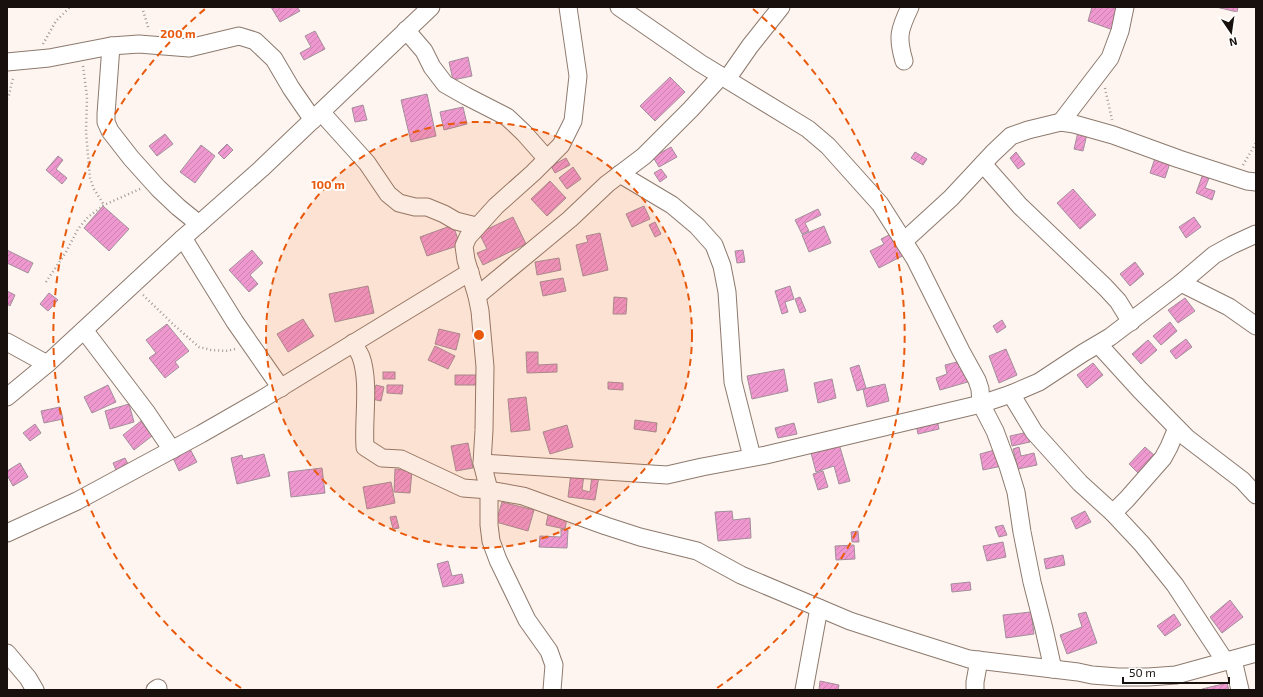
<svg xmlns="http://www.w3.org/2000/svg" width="1263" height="697" font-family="'Exo 2',sans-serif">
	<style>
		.building { fill: url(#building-hatch); stroke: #a28e9a }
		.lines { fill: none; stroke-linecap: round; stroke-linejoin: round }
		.minor-casing { stroke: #8d7a6e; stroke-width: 19 }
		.path { stroke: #a19995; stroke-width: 2.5; stroke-dasharray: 1 3; stroke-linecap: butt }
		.minor { stroke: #fff; stroke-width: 17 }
		.ring { fill: none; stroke: #e8590c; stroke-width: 2; stroke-dasharray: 7 5 }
		.centre { fill: #e8590c; stroke: #fff; stroke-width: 2 }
		.ring-label { font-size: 12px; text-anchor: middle; font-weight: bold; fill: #e8590c; stroke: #fff; stroke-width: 3.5; stroke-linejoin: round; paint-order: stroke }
	</style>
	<defs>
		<pattern id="building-hatch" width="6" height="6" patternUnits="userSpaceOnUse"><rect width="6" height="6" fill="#ef98cf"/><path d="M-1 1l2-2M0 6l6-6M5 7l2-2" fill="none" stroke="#cc82b1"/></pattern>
	</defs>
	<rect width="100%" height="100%" fill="#fef5f0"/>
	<!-- building -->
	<g class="building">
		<path d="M271,7H297L300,11L280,22Z"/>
		<path d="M1092,7H1112L1123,11L1116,31L1088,21Z"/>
		<path d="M1216,7H1238L1237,12Z"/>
		<path d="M315,31L325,49L304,60L300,53L311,47L305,36Z"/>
		<path d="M468,57L472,76L453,80L449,62Z"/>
		<path d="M670,77L685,92L655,121L640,106Z"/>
		<path d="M427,94L436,136L411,142L401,100Z"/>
		<path d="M363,105L367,120L355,122L352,108Z"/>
		<path d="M463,107L467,124L444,130L440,112Z"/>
		<path d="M1078,132L1087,134L1083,151L1074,149Z"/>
		<path d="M165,134L173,144L157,156L149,146Z"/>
		<path d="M227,144L233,150L224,159L218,153Z"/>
		<path d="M201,145L215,156L195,183L180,172Z"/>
		<path d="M671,147L677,157L659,167L653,157Z"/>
		<path d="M915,152L927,159L923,165L911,158Z"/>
		<path d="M1016,152L1025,164L1018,169L1010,158Z"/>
		<path d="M1157,152L1172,157L1165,178L1150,173Z"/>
		<path d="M58,156L63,160L56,169L67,178L62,184L46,170Z"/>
		<path d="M566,158L570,165L555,173L551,166Z"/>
		<path d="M573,167L581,179L567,189L559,178Z"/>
		<path d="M661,169L667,177L660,182L654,173Z"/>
		<path d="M1204,171L1211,173L1205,188L1215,191L1212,200L1196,193Z"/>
		<path d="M550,181L566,198L547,216L531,199Z"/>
		<path d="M1073,189L1096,215L1080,229L1057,203Z"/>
		<path d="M103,206L129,229L109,251L84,228Z"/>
		<path d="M644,206L650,219L632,227L626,214Z"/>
		<path d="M818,209L821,215L805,223L809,231L802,234L795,220Z"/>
		<path d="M513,217L526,244L483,265L477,253L487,249L479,233Z"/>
		<path d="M1194,217L1201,227L1186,238L1179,227Z"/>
		<path d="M655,222L661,234L655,237L649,225Z"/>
		<path d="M453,225L460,245L427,256L420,237Z"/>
		<path d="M824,226L831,243L809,252L802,235Z"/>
		<path d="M897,231L908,253L879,268L870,251L884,244L881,239Z"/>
		<path d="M600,233L608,270L583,276L576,245L588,242L586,236Z"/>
		<path d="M7,250L33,263L28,273L7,263Z"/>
		<path d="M252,250L263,263L250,275L258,284L249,292L229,270Z"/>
		<path d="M743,250L745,262L737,263L735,251Z"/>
		<path d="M559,258L561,270L537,275L535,262Z"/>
		<path d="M1135,262L1144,274L1130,286L1120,274Z"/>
		<path d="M563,278L566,291L543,296L540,282Z"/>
		<path d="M368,286L374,313L335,322L329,294Z"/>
		<path d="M790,286L794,299L785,302L788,312L782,314L775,291Z"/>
		<path d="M7,291L15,295L10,306L7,304Z"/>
		<path d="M49,293L58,300L48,311L40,304Z"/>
		<path d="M614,297L627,298L626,314H613Z"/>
		<path d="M800,297L806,311L800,313L795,299Z"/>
		<path d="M1185,298L1195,311L1178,323L1168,310Z"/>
		<path d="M303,319L314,336L288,352L277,334Z"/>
		<path d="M1002,320L1006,327L997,333L993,326Z"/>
		<path d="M1170,322L1177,331L1161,345L1153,336Z"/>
		<path d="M167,324L189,351L175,362L179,367L165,378L149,358L156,353L146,340Z"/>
		<path d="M439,329L460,334L456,350L435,344Z"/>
		<path d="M1186,339L1192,347L1176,359L1170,351Z"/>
		<path d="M1148,340L1157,350L1141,364L1132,354Z"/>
		<path d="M435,346L455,356L448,369L428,360Z"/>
		<path d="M1006,349L1017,375L999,383L989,356Z"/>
		<path d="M526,352H538V365L557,364V372L527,373Z"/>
		<path d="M965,360L971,381L940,390L936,378L947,374L945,365Z"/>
		<path d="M1093,363L1103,375L1087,388L1077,375Z"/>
		<path d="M859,365L866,388L857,391L850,368Z"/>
		<path d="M784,369L788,391L752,399L747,376Z"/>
		<rect x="383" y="372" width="12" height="7"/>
		<path d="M455,375H484L483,385H455Z"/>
		<path d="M832,379L836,398L818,403L814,383Z"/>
		<path d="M608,382L623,383V390L608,389Z"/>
		<path d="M885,384L889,401L867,407L863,389Z"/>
		<path d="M108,385L116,402L92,413L84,397Z"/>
		<path d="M376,385L384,387L381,401L372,399Z"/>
		<path d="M387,385H403L402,394L387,393Z"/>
		<path d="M526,397L530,430L511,432L508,399Z"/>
		<path d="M129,404L134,422L110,429L105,411Z"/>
		<path d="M60,407L63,419L44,423L41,411Z"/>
		<path d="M936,415L939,429L918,434L915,420Z"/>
		<path d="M635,420L657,423L656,432L634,429Z"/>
		<path d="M141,421L152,436L134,450L123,435Z"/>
		<path d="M794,423L797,434L778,438L775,428Z"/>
		<path d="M35,424L41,433L30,441L23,433Z"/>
		<path d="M567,425L573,447L550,454L543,432Z"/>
		<path d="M1028,432L1030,442L1012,446L1010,436Z"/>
		<path d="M468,443L473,468L456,471L451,446Z"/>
		<path d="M839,444L850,481L839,484L834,466L816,472L811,453Z"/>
		<path d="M1019,447L1021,456L1034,453L1037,465L1018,469L1013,449Z"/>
		<path d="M1145,447L1154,455L1138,473L1129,464Z"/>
		<path d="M190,449L197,462L179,471L173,458Z"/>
		<path d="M998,449L1002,466L983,470L980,454Z"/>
		<path d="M264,454L270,476L237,484L231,458L242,455L243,459Z"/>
		<path d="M125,458L128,464L116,470L113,463Z"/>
		<path d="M20,463L28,477L13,486L7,475V471Z"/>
		<path d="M322,468L325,493L291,497L288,472Z"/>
		<path d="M395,469L412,471L410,493L394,492Z"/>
		<path d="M823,471L828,487L818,490L813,474Z"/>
		<path d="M571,473L584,475L582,490L590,492L592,475L599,476L595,500L568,497Z"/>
		<path d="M391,482L395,503L367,509L363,487Z"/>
		<path d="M502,502L534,510L528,531L496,522Z"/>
		<path d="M732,511L733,520L750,518L751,538L718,541L715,512Z"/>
		<path d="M1085,511L1091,522L1076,529L1071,518Z"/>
		<path d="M548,515L567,518L565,529L546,525Z"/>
		<path d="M396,516L399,528L393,529L390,517Z"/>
		<path d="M1003,525L1007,535L999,537L995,527Z"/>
		<path d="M561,529L568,530L567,548L539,547L540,536L561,537Z"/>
		<path d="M858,531L859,542H852L851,532Z"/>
		<path d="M1003,542L1006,557L987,561L983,546Z"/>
		<path d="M854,545L855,559L836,560L835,546Z"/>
		<path d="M1063,555L1065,565L1046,569L1044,559Z"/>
		<path d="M448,561L452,576L462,574L464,583L443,587L437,564Z"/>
		<path d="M970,582L971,590L952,592L951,584Z"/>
		<path d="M1230,600L1243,617L1222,633L1210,617Z"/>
		<path d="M1031,612L1034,634L1006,638L1003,615Z"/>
		<path d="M1086,612L1097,643L1067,654L1060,635L1082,627L1078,614Z"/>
		<path d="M1174,614L1181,625L1165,636L1157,626Z"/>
		<path d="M820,681L839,685L838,690H819Z"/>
		<path d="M1227,683L1229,690H1202V689Z"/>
	</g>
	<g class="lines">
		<!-- minor casing -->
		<g class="minor-casing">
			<g id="minor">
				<path d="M619,7L700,63L808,129L828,146L880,204L915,259L961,351L977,380L980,389L981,404L995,431L1008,466L1016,492L1022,532L1032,582L1044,629L1053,669"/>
				<path d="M406,30L424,51L432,67L445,84L466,96L507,117L524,133L547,159"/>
				<path d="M111,46L106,114V122L110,131L131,158L158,188L178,207L199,224"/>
				<path d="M904,61C897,37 899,30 910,7"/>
				<path d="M7,62L49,58L111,46L139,44L189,48L239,36L255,41L274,59L291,88L313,120"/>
				<path d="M727,79L750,46L781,7"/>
				<path d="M321,112L367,163L388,194L399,203L415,207H427L444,214L456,221L476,226"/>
				<path d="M1061,122L1110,58L1120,31L1125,7"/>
				<path d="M983,164L1020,206L1105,287L1118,301L1131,322"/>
				<path d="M620,174L672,205L697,226L714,245L722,266L727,292L733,382L752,457"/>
				<path d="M183,238L235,322L281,388"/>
				<path d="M904,241L951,198L993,153L1011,136L1028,130L1061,122L1074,124L1113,135L1179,159L1247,181L1256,182"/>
				<path d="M1181,283L1229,307L1256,326"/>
				<path d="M477,296L570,219L607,184L644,156L691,109L721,76"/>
				<path d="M84,330L147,413L172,450"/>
				<path d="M7,342L47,364"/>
				<path d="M353,343C356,348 359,352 361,357C370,382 363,420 365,447L382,458L401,459L463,488L489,490L523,496L606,526L640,537L697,551L741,575L850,621L896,636L969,659L1078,672L1092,675L1118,677H1148L1176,675L1256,653"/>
				<path d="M1099,345L1140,390L1177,428L1187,438L1242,480L1256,495"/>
				<path d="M1011,394L1034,432L1080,483L1113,513L1142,544L1175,585L1225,661"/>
				<path d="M7,397L47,364L183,238L261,169L431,7"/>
				<path d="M482,463L667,475L702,467L766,455L981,404L1011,394L1039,382L1083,353L1110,337L1181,283L1214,255L1232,245L1256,234"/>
				<path d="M1113,513L1127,499L1163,458L1169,447L1177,428"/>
				<path d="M7,533L77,501L201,434L262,399L470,272"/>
				<path d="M7,653L28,678L35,690"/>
				<path d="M1233,660L1240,690"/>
				<path d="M155,690L158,688"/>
				<path d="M552,690L554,665L549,651L527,620L498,560L491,541L489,525V490L482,463L484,430L485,367L480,311L477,296L466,260L464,246L468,237L496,206L533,173L561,145L573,121L578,76L568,7"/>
				<path d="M804,690L819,608"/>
				<path d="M975,690V682L979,660"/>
			</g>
		</g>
		<!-- path -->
		<g class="path">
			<path d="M142,7L149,30"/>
			<path d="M43,44L56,21L70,7"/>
			<path d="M83,66L87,97L86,132L90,178L94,189L104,205"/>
			<path d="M1105,88L1112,120"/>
			<path d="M7,99C11,93 10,84 14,77"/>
			<path d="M1243,165L1256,143"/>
			<path d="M46,282L66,252L78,229L88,217L104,205L140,189"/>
			<path d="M143,295L175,326L199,347L211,350L226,351L235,349"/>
		</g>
		<!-- minor -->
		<use href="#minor" class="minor"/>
	</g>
	<!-- distance rings -->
	<circle cx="479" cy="335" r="213" fill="#e8590c" fill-opacity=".12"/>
	<g class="ring">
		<circle cx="479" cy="335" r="213"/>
		<path d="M241 688A426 426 0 0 1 205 9M753 9A426 426 0 0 1 717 688"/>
	</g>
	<circle cx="479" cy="335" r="6" class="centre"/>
	<g class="ring-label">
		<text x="178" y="38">200 m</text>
		<text x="328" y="189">100 m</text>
	</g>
	<!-- border -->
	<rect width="1263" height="697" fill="none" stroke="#17100c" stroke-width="16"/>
	<!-- north arrow -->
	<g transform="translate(1231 32) rotate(167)" stroke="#ffffff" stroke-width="3" paint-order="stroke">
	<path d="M0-3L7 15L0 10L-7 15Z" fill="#17100c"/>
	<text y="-6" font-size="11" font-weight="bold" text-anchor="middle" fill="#17100c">N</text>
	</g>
	<!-- scale -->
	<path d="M1123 677v6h106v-6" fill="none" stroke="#17100c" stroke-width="2"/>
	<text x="1129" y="677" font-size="12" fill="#17100c" stroke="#ffffff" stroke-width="3" paint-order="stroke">50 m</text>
</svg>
